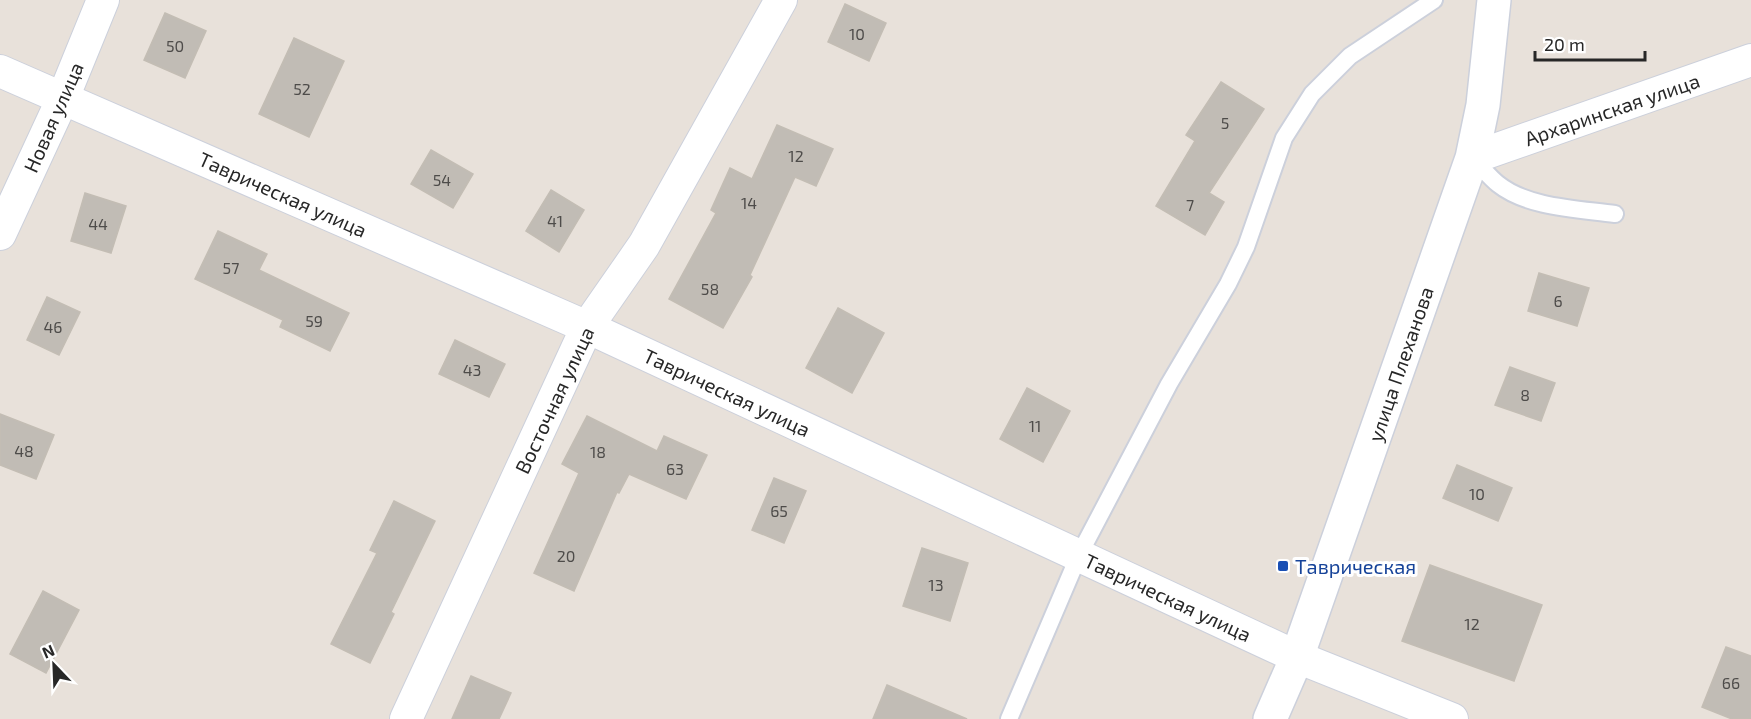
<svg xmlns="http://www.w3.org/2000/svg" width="1751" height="719" font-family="'Exo 2',sans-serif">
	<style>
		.building { fill: #c1bcb5; stroke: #c3bdb4; stroke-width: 1.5 }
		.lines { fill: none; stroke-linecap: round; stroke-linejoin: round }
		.service-casing { stroke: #ccd0db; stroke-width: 20 }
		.minor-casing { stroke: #ccd0db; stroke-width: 34 }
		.secondary-casing { stroke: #ccd0db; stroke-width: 36 }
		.service { stroke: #fff; stroke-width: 16 }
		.minor { stroke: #fff; stroke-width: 32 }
		.secondary { stroke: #fff; stroke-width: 33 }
		.transit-dot { fill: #1a4fb4; stroke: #fff; stroke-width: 2 }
		.labels { text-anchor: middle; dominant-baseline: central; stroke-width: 6; stroke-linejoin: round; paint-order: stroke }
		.number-label { font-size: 16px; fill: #4e4c4a }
		.street-label { font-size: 20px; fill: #272727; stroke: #fff }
		.transit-label { font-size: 20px; fill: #164399; stroke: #fff; text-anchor: start }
	</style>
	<rect width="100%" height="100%" fill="#e8e1da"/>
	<!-- building -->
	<g class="building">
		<path d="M845,4L886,23L869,61L828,42Z"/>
		<path d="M165,13L206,31L185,78L144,60Z"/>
		<path d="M294,38L344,61L309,137L259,114Z"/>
		<path d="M1221,82L1264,109L1209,193L1224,202L1205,235L1156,206L1195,141L1186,135Z"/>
		<path d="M777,125L833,149L816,186L795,177L750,275L752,277L723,328L669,299L716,213L711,210L730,168L752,179Z"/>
		<path d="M431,150L473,174L453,208L411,184Z"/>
		<path d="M551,190L584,210L559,252L526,231Z"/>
		<path d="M85,193L126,206L111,253L71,241Z"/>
		<path d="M218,231L267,254L259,270L349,313L330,351L280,327L283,320L195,279Z"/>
		<path d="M1539,273L1589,288L1577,326L1528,311Z"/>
		<path d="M47,297L80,312L59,355L27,340Z"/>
		<path d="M838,308L884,333L852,393L806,368Z"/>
		<path d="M455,340L505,364L489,397L439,374Z"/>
		<path d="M1510,367L1555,383L1541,421L1495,405Z"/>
		<path d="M1027,388L1070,411L1043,462L1000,439Z"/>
		<path d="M0,414L54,435L36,479L0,465Z"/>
		<path d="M587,416L657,451L664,436L707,455L686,499L629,474L619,493L617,492L574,591L534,573L579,473L562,464Z"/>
		<path d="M1457,465L1512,488L1498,521L1443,498Z"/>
		<path d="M774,478L806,491L784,543L752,530Z"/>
		<path d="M394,501L435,521L391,612L394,614L370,663L331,644L377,553L370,550Z"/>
		<path d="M922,548L968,563L950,621L903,606Z"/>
		<path d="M1430,565L1542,605L1514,681L1402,641Z"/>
		<path d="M43,591L79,610L46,673L10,654Z"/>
		<path d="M1726,647L1751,656V719H1732L1702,707Z"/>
		<path d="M471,676L511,693L499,719H452Z"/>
		<path d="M887,685L967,719H873Z"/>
	</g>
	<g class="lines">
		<!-- service casing -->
		<g class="service-casing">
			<g id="service">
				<path d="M1472,158C1481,166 1489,177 1498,184C1528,208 1579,209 1615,214"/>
				<path d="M1009,719L1079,555L1169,384L1228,284L1246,247L1284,138L1312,94L1350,56L1434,0"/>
			</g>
		</g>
		<!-- minor casing -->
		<g class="minor-casing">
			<g id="minor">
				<path d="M0,71L587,327L1297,657L1452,719"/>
				<path d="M1472,158L1751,60"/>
				<path d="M0,234L63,98L103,0"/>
				<path d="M406,719L587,327L644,245L781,0"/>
			</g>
		</g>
		<!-- secondary casing -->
		<g class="secondary-casing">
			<path id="secondary" d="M1270,719L1297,657L1472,158L1483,105L1494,0"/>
		</g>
		<!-- service -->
		<use href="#service" class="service"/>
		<!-- minor -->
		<use href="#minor" class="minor"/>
		<!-- secondary -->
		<use href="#secondary" class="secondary"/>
	</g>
	<!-- markers -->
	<rect class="transit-dot" x="1277" y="560" width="12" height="12" rx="3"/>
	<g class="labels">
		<!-- number labels -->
		<g class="number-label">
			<text x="857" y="33">10</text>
			<text x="175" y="45">50</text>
			<text x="302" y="88">52</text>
			<text x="1225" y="122">5</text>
			<text x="796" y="155">12</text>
			<text x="442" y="179">54</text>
			<text x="749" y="202">14</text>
			<text x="1190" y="204">7</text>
			<text x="555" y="220">41</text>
			<text x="98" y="223">44</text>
			<text x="231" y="267">57</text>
			<text x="710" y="288">58</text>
			<text x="1558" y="300">6</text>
			<text x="314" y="320">59</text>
			<text x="53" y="326">46</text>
			<text x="472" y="369">43</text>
			<text x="1525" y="394">8</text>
			<text x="1035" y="425">11</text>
			<text x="24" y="450">48</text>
			<text x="598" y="451">18</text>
			<text x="675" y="468">63</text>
			<text x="1477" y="493">10</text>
			<text x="779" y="510">65</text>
			<text x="566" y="555">20</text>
			<text x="936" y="584">13</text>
			<text x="1472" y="623">12</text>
			<text x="1731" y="682">66</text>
		</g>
		<!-- street labels -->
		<g class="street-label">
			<text transform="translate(1612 109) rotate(-19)">Архаринская улица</text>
			<text transform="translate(53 117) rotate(-66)">Новая улица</text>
			<text transform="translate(283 194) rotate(24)">Таврическая улица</text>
			<text transform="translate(1400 364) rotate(-71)">улица Плеханова</text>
			<text transform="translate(727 392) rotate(25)">Таврическая улица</text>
			<text transform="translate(554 400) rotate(-65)">Восточная улица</text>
			<text transform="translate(1168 597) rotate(25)">Таврическая улица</text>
		</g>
		<!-- transit labels -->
		<g class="transit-label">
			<text x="1295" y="566">Таврическая</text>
		</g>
	</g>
	<!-- north arrow -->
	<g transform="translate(54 665) rotate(337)" stroke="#ffffff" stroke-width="4.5" paint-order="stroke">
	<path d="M0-4.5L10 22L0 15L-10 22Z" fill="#272727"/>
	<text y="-9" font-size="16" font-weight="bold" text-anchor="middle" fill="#272727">N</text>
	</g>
	<!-- scale -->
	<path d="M1535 51v9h110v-9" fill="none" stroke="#272727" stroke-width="3"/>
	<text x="1544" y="51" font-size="18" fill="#272727" stroke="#ffffff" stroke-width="4.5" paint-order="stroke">20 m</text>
</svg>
